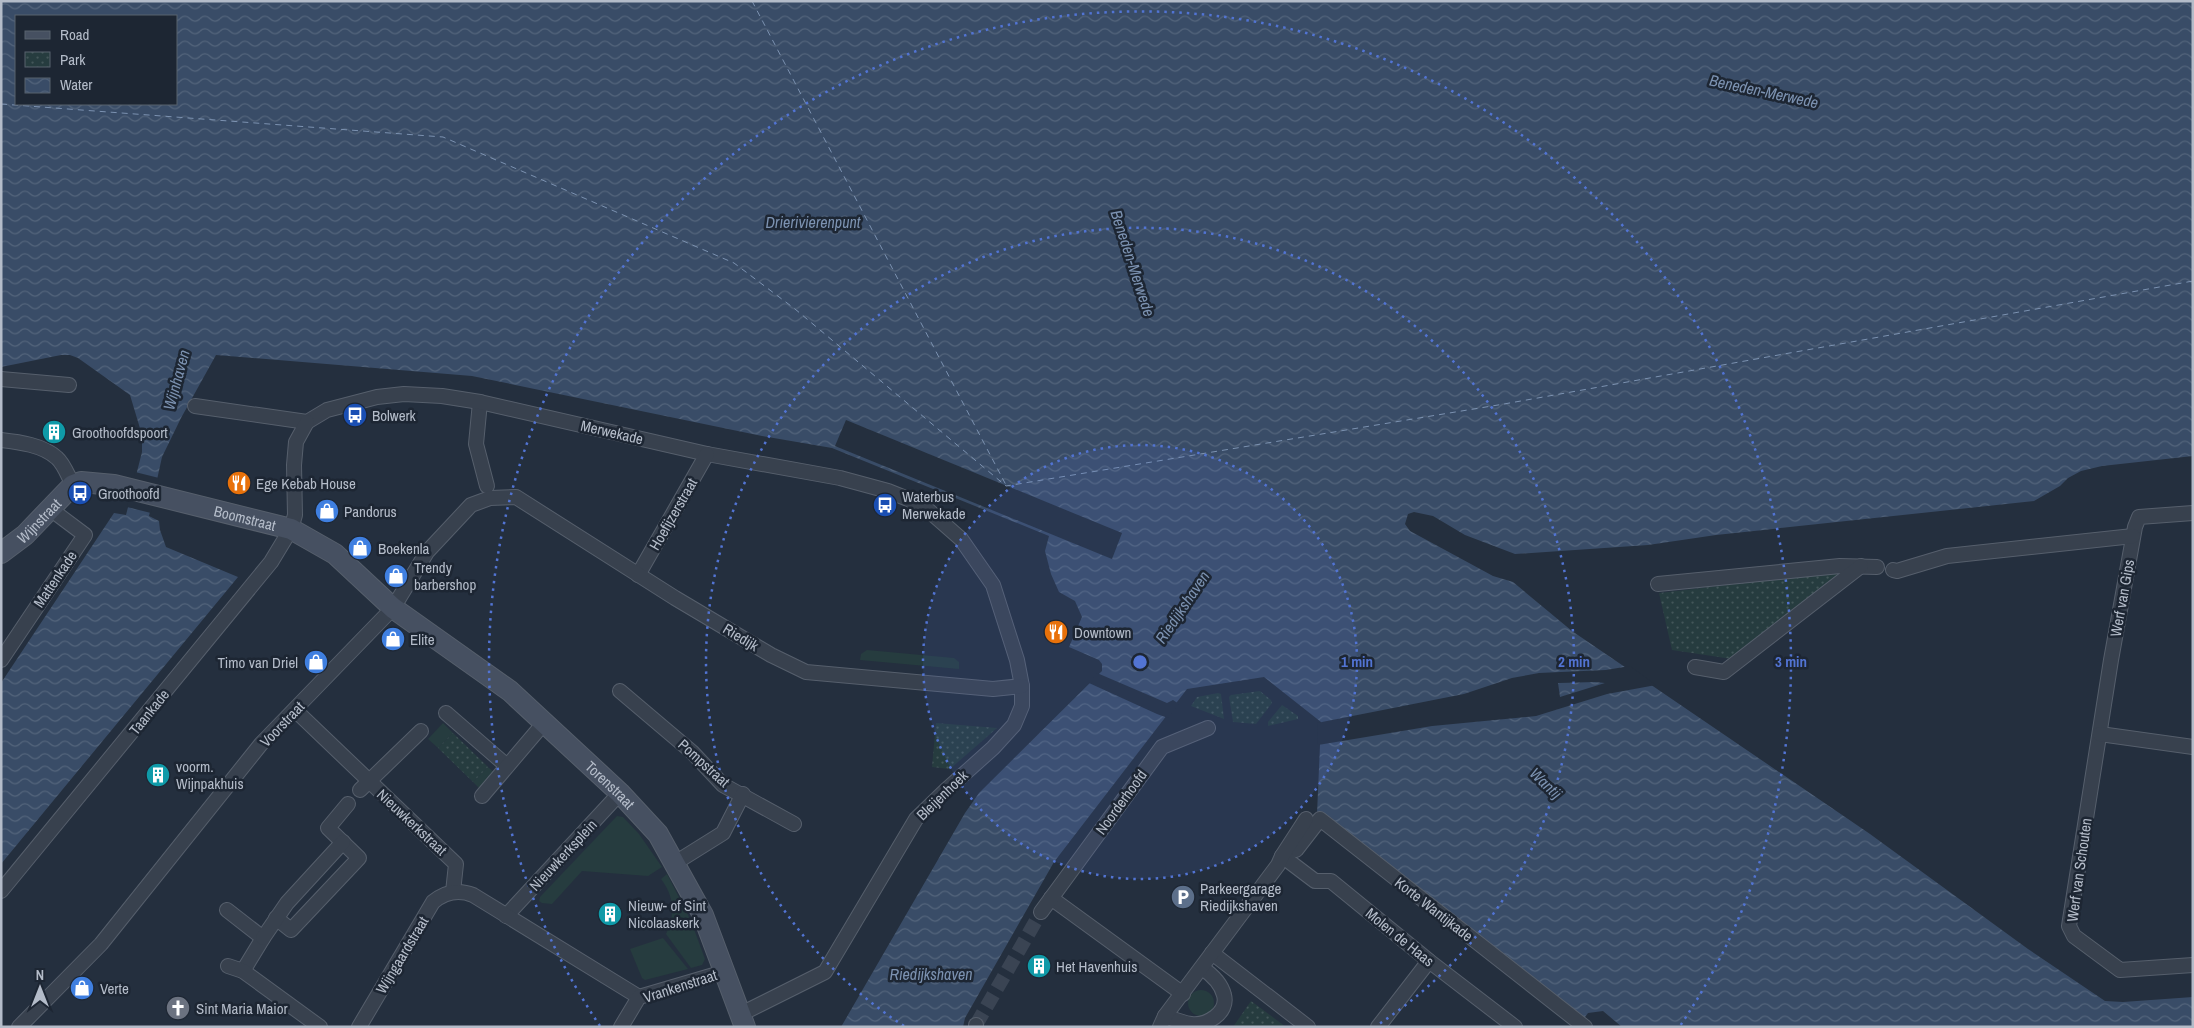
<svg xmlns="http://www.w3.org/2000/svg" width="2194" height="1028" font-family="'Archivo Narrow',sans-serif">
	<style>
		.grass { fill: #263c3f }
		.park { fill: url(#park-dots) }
		.water { fill: url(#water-waves); fill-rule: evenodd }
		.pier { fill: #242f3e; fill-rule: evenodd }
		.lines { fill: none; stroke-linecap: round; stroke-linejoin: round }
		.ferry { stroke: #7c92b1; stroke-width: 1; stroke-dasharray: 6 5; stroke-linecap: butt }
		.street-tunnel { stroke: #3a4453; stroke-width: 14; stroke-dasharray: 14 7; stroke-linecap: butt }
		.street-casing { stroke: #565f6c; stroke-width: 16 }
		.secondary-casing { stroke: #565f6c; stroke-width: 22 }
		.street { stroke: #38414e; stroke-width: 14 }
		.secondary { stroke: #465061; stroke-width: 20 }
		.ring { fill: none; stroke: #5274d3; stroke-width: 2.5; stroke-dasharray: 2.5 5 }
		.labels { text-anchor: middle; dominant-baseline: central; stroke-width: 5; stroke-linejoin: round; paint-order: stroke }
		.poi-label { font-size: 15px; fill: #b4bcc9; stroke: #1d2633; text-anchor: start }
		.street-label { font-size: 15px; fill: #b4bcc9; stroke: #1d2633 }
		.water-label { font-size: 16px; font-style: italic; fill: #7c92b1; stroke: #1d2633 }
		.centre { fill: #5274d3; stroke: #1d2633; stroke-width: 2.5 }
		.ring-label { font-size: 15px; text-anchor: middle; font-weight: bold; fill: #5274d3; stroke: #1d2633; stroke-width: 5; stroke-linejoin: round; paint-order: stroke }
	</style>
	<defs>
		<pattern id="park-dots" width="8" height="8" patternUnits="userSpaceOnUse" patternTransform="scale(1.25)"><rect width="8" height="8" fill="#263c3f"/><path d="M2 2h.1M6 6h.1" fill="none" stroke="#435659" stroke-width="1.8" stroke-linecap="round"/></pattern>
		<pattern id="water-waves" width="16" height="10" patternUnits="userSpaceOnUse" patternTransform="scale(1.25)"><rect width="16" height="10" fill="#394c67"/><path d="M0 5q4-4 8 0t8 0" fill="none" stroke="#53647b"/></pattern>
	</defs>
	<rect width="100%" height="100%" fill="#242f3e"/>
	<!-- grass -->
	<g class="grass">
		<path d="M867,650L954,658L959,662V669L860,660L861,654Z"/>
		<path d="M443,723L453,733L438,748L428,739Z"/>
		<path d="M488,767L496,774L481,790L473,782Z"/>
		<path d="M617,816L623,817L639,834L662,867L648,876L582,871L552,904L542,903L539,901L540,897Z"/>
		<path d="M667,874L691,921L705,959L702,965L691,968L666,934C676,915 674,896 661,879Z"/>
		<path d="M663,938L688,969L645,980L642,978L630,949Z"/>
		<circle cx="1201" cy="1003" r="13"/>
	</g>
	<!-- park -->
	<g class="park">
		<path d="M1845,571L1732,659L1672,650L1659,593Z"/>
		<path d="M1260,691L1271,700L1272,703L1256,724L1233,722L1229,697L1231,695Z"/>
		<path d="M1218,693L1221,694L1224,719L1191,706L1197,697Z"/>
		<path d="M1282,705L1298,716V719L1268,726V722Z"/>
		<path d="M936,723L997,728L950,769L932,767Z"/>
		<path d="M453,733L488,767L473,782L438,748Z"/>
		<path d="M1251,1001L1286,1027H1233Z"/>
	</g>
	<!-- water -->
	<path class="water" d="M1,1H2193V456L2102,466L2081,471L2068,478L2060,486L2034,501L1716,535L1648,545L1515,554L1465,535L1433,516L1414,512L1408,514L1405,524L1410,531L1493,576L1513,582L1572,631L1870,834L2028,949L2105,1001L2123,1002L2193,997V1027H1622L1603,1011L1588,1013L1582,1021L1317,814L1321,722L1264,677L1187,689L1054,862L965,1018L963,1027H841L965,813L979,793L1102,671V664L1099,660L1069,647L1082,617L1075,601L1059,592L1051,574L1045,551L1049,536L832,448L762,436L472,376L216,355L181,418L162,457L149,516L159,521L160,530L166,547L238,577L1,864V683L114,513L126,515L142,452V435L130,395L78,358L70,355H61L1,367ZM16,16H176V104H16Z"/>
	<!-- pier -->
	<g class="pier">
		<path d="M846,420L1122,533L1112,559L835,446Z"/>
		<path d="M135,472L159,478L151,513L127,507Z"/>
		<path d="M1630,666L1656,685L1607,694L1536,716L1432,726L1318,745L1317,723L1464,694L1512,678L1539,673L1606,670ZM1595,682L1605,683L1560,697L1558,683Z"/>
		<path d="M1097,673L1167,703L1173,700L1179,704L1168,718L1157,714L1089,683Z"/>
	</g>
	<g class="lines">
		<!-- ferry -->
		<g class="ferry">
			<path d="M752,1L1006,485"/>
			<path d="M1,104L443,137L734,263L795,309L1006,486L1504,404L2193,281"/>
		</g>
		<!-- street-tunnel -->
		<path class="street-tunnel" d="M976,1025L1041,912"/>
		<!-- street casing -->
		<g class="street-casing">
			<g id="street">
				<path d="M1,379L69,385"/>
				<path d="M480,402L476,444L487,486"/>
				<path d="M195,406L307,422L327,410L377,397L404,394L442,396L480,402L707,454L840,478L888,491L908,499L928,510L961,539L993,585L1017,660L1022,686V706L1014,725L993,748L945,791L916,819L825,972L741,1014"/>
				<path d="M1,440C19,442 43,445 57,458C64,464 68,476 73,485"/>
				<path d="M2193,513L2139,517L2135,527L2111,660L2069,926L2074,936L2120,970L2193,965"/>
				<path d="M1893,570L1897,571L1947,556L2133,536"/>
				<path d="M638,575L707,454"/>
				<path d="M1658,584L1840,566L1877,567"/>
				<path d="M1,660L85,535L49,508"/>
				<path d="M1695,667L1724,672L1861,566"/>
				<path d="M620,691L692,752L723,785L794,824"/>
				<path d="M295,710L456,864L453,892"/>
				<path d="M446,713L507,766"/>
				<path d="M2100,734L2193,747"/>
				<path d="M360,790L421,731"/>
				<path d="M482,796L544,723"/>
				<path d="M1290,845L1296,850L1320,819L1585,1027"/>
				<path d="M1282,856L1315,881H1331L1429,961L1515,1027"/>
				<path d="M675,863L723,833L743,794"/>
				<path d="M1,891L271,562L291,529L295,515L294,465L296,442L307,422"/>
				<path d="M1051,898L1183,994"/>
				<path d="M227,910L263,938L243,971"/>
				<path d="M1041,912L1162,747L1208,728"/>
				<path d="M506,916L620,793"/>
				<path d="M276,918L291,930L359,858L328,828L348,804"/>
				<path d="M263,938L287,903L343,842"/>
				<path d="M1212,953L1308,1027"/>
				<path d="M228,966L243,971L320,1027"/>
				<path d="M1165,1016C1173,1019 1183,1023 1191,1024C1206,1026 1229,1013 1224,995C1221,983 1211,974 1202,968"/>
				<path d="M19,1027L101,944L261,744L393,608L427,552L471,505L490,498L516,497L675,598L771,655L806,672L993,689L1022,686"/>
				<path d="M359,1027L433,902C445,892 458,889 473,895L639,997"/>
				<path d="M621,1027L639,997L724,972"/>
				<path d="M976,1027V1025"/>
				<path d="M1160,1027L1165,1016L1278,865L1282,856L1306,819"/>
				<path d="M1378,1027L1429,961"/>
			</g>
		</g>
		<!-- secondary casing -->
		<g class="secondary-casing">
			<g id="secondary">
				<path id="s1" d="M1,553L25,535L73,485L81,482L114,485L291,529L335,554L393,608L510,691L620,793L658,834L703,915L745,1027"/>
			</g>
		</g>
		<!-- street -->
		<use href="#street" class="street"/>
		<!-- secondary -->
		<use href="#secondary" class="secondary"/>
	</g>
	<!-- distance rings -->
	<circle cx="1140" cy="662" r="217" fill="#5274d3" fill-opacity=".12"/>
	<g class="ring">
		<circle cx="1140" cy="662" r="217"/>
		<path d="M904 1026A434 434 0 1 1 1376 1026"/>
		<path d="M600 1026A651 651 0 1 1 1680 1026"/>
	</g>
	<!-- icons -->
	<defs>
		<g id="bus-disc" transform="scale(1.25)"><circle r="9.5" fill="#1a4fb4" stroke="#1d2633"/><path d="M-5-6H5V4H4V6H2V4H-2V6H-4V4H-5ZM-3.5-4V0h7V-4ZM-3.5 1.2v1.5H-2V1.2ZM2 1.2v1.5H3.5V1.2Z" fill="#fff"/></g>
		<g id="building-disc" transform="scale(1.25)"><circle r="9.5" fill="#0f9aa8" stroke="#1d2633"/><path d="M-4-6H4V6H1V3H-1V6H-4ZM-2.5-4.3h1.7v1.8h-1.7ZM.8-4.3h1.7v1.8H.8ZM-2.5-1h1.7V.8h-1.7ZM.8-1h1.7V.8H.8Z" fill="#fff"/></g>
		<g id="restaurant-disc" transform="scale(1.25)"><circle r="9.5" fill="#e8710a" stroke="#1d2633"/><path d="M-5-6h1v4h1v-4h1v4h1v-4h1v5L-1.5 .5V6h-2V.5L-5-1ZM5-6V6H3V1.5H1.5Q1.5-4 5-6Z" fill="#fff"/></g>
		<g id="shop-disc" transform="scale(1.25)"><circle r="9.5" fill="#3f7fe0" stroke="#1d2633"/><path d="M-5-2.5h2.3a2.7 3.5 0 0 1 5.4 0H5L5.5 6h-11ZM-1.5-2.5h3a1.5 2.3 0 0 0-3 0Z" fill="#fff"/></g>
		<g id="parking-disc" transform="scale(1.25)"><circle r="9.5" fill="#5c6f8a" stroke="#1d2633"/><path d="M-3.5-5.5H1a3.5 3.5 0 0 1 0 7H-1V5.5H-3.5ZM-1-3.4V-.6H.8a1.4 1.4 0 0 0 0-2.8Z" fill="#fff"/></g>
		<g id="church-disc" transform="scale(1.25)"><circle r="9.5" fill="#6b7280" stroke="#1d2633"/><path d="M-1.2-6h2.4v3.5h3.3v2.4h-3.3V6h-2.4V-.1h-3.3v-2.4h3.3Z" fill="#fff"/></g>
	</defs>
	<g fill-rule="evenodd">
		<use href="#bus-disc" x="355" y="415"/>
		<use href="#building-disc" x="54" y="432"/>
		<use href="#restaurant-disc" x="239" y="483"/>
		<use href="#bus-disc" x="80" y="493"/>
		<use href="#bus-disc" x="885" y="505"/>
		<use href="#shop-disc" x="327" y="511"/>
		<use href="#shop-disc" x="360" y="548"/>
		<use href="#shop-disc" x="396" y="576"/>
		<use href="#restaurant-disc" x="1056" y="632"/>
		<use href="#shop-disc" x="393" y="639"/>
		<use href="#shop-disc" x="316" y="662"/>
		<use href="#building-disc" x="158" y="775"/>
		<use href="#parking-disc" x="1183" y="897"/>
		<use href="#building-disc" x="610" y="914"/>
		<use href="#building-disc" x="1039" y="966"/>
		<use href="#shop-disc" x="82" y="988"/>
		<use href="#church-disc" x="178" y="1008"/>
	</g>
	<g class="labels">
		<!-- poi labels -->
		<g class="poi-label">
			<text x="372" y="415">Bolwerk</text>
			<text x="72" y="432">Groothoofdspoort</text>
			<text x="256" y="483">Ege Kebab House</text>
			<text x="98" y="493">Groothoofd</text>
			<text x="902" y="496">Waterbus<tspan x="902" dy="17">Merwekade</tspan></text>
			<text x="344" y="511">Pandorus</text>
			<text x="378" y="548">Boekenla</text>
			<text x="414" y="567">Trendy<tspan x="414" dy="17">barbershop</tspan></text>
			<text x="1074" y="632">Downtown</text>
			<text x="410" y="639">Elite</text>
			<text x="298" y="662" text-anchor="end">Timo van Driel</text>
			<text x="176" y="766">voorm.<tspan x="176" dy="17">Wijnpakhuis</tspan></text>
			<text x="1200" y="888">Parkeergarage<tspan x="1200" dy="17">Riedijkshaven</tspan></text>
			<text x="628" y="905">Nieuw- of Sint<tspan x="628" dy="17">Nicolaaskerk</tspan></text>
			<text x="1056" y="966">Het Havenhuis</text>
			<text x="100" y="988">Verte</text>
			<text x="196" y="1008">Sint Maria Maior</text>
		</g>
		<!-- street labels -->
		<g class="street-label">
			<text transform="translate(612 432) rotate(13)">Merwekade</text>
			<text transform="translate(673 514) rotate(-60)">Hoefijzerstraat</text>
			<text stroke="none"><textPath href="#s1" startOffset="276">Boomstraat</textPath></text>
			<text stroke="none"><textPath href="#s1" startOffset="50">Wijnstraat</textPath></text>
			<text transform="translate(55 579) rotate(-56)">Mattenkade</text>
			<text transform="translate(2122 598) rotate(-80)">Werf van Gips</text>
			<text transform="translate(741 637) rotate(31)">Riedijk</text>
			<text transform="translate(149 712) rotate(-51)">Taankade</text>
			<text transform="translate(282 724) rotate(-46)">Voorstraat</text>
			<text transform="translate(704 763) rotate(42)">Pompstraat</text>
			<text stroke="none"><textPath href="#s1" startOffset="734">Torenstraat</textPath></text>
			<text transform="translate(942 795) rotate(-44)">Bleijenhoek</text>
			<text transform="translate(1121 802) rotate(-54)">Noorderhoofd</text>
			<text transform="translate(412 822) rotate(43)">Nieuwkerkstraat</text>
			<text transform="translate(563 855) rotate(-47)">Nieuwkerksplein</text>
			<text transform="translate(2079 870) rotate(-82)">Werf van Schouten</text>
			<text transform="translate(1434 909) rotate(38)">Korte Wantijkade</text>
			<text transform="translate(1400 937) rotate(39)">Molen de Haas</text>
			<text transform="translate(402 955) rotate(-59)">Wijngaardstraat</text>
			<text transform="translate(680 986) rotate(-18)">Vrankenstraat</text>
		</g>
		<!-- water labels -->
		<g class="water-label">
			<text transform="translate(1764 91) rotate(12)">Beneden-Merwede</text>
			<text x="813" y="222">Drierivierenpunt</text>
			<text transform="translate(1133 263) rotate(72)">Beneden-Merwede</text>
			<text transform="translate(176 380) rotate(-75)">Wijnhaven</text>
			<text transform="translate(1182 607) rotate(-56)">Riedijkshaven</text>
			<text transform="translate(1546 783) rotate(44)">Wantij</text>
			<text x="931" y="974">Riedijkshaven</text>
		</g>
	</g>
	<circle cx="1140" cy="662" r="8" class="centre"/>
	<g class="ring-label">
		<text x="1357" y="667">1 min</text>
		<text x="1574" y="667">2 min</text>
		<text x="1791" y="667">3 min</text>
	</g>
	<!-- border -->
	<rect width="2194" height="1028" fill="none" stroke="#b4bcc9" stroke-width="5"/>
	<!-- legend -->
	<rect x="15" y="15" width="162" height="90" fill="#1d2633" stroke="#59626f"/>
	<rect x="25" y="31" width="25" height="8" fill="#465061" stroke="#59626f"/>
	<text x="60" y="40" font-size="15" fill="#b4bcc9">Road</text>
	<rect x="25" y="52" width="25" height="15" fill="url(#park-dots)" stroke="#59626f"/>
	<text x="60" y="65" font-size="15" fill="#b4bcc9">Park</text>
	<rect x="25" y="78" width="25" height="15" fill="url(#water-waves)" stroke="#59626f"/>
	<text x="60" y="90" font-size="15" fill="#b4bcc9">Water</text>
	<!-- north arrow -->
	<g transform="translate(40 988)" stroke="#1d2633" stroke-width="4" paint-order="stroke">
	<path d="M0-4L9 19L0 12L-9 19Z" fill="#b4bcc9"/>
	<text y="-8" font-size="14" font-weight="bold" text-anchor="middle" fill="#b4bcc9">N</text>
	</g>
</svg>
